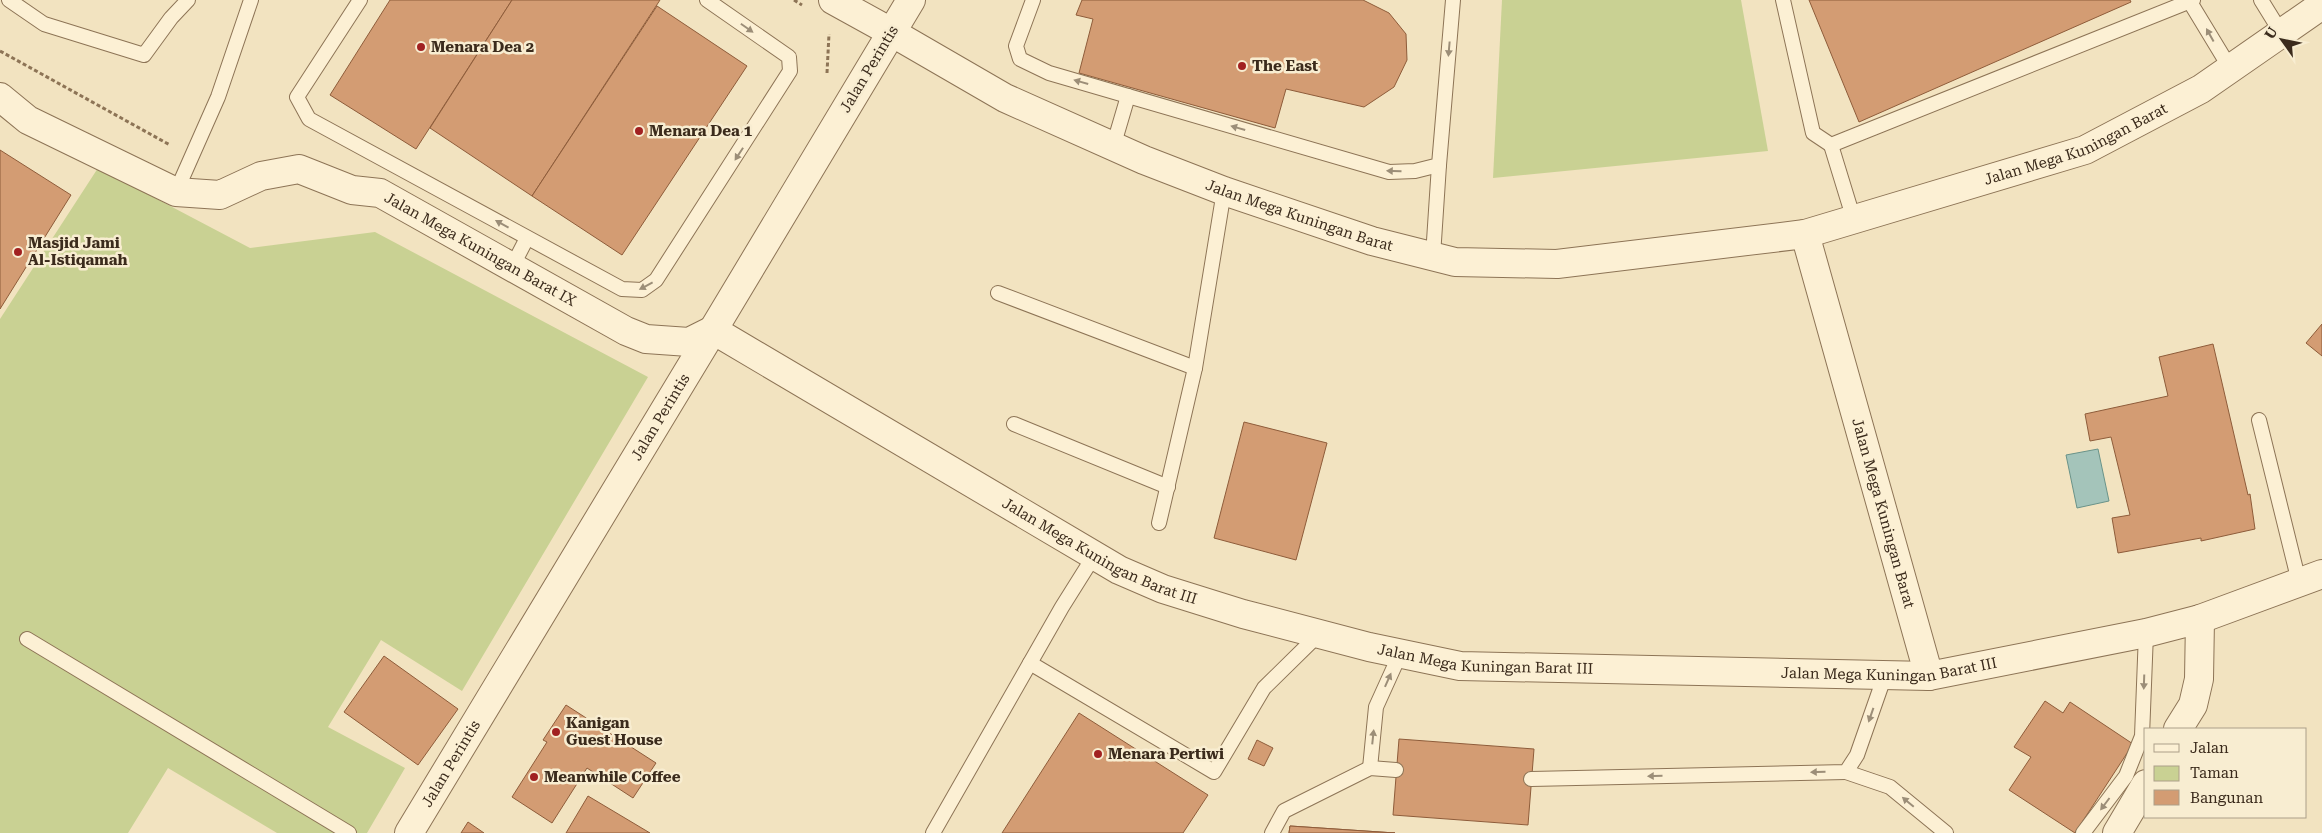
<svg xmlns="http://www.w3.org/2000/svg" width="2322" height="833" font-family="'Roboto Serif',serif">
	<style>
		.green { fill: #c9d193 }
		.water { fill: #a4c4ba; stroke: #6a9389 }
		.building { fill: #d39c73; stroke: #8e5c3a }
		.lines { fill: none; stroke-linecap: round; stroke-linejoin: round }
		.service-casing { stroke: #8d7456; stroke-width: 16 }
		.minor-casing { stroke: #8d7456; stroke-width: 30 }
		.tertiary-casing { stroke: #8d7456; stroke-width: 30 }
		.path { stroke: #8d7456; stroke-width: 3; stroke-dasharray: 4 2.5; stroke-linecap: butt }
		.service { stroke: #fcf0d4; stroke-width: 14 }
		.minor { stroke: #fcf0d4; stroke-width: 28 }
		.tertiary { stroke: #fcf0d4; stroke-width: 28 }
		.oneway { fill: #9c8e78 }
		.poi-dot { fill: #a12121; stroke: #f8edd1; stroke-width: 2 }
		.labels { text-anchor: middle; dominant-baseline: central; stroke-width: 5; stroke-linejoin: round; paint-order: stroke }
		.poi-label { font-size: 15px; font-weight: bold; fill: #3b2b1c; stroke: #f8edd1; text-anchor: start }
		.street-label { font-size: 15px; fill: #3b2b1c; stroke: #f8edd1 }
	</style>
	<rect width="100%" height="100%" fill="#f2e3c0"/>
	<!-- green -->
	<g class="green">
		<path d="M1502,0H1741L1768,151L1493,178Z"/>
		<path d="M98,168L250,248L375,232L648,377L462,691L381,640L328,727L405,768L367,833H277L168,768L128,833H0V319Z"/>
	</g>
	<!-- water -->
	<path class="water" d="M2098,449L2109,501L2077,508L2066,455Z"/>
	<!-- building -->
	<g class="building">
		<path d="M390,0H512L416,149L330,95Z"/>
		<path d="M512,0H660L532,196L430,128Z"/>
		<path d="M1082,0H1363L1389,13L1406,34L1407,60L1394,87L1364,107L1286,89L1275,128L1079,73L1093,19L1076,15Z"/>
		<path d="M1809,0H2130L2131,2L1859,122Z"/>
		<path d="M657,6L747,66L622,255L532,196Z"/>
		<path d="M0,150L71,195L0,309Z"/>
		<path d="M2322,324V356L2306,343Z"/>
		<path d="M2213,344L2248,495L2250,494L2255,529L2201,541V538L2118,553L2112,518L2130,515L2111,437L2090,441L2085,414L2168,396L2159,357Z"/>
		<path d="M1244,422L1327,443L1296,560L1214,538Z"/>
		<path d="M384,656L458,709L418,765L344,712Z"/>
		<path d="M2045,701L2063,713L2070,702L2133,744L2075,833L2009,790L2031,757L2014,747Z"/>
		<path d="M566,705L656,763L633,798L587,768L552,823L512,797L547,742L543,740Z"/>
		<path d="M1079,713L1208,795L1183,833H1002Z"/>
		<path d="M1399,739L1534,749L1528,825L1393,815Z"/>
		<path d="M1257,740L1273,748L1264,766L1248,759Z"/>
		<path d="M588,796L650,833H566Z"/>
		<path d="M468,822L484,833H461Z"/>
		<path d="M1290,826L1395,833H1289Z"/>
		<path d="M1290,826L1395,833H1289Z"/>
	</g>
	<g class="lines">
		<!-- service casing -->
		<g class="service-casing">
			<g id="service">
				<path d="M9,0L44,24L144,55L171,18L188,0"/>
				<path d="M360,0L297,97L309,119L622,289L642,290L656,280L790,71L789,57L707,0"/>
				<path d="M1033,0L1016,46L1020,59L1049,73L1389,172L1415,171L1439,165L1453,0"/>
				<path d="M1783,0L1813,133L1831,145L2193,0"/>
				<path d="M2261,0L2282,34"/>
				<path d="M2190,2L2230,68"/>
				<path d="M1831,145L1854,220"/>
				<path d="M1113,147L1128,96"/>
				<path d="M176,192L218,97L251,0"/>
				<path d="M1433,256L1439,165"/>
				<path d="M511,269L527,238"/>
				<path d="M998,293L1195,368"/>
				<path d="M2259,420L2299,582"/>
				<path d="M1014,424L1168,487"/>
				<path d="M1159,523L1195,368L1224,191"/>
				<path d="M27,639L349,833"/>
				<path d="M1030,663L1214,772L1264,688L1318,635"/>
				<path d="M1370,768L1376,707L1400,654"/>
				<path d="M1846,772L1890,787L1946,833"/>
				<path d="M1531,779L1846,772L1857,755L1885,675"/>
				<path d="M933,833L1062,607L1094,556"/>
				<path d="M1272,833L1284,811L1370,768L1396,770"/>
				<path d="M2083,833L2126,776L2142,736L2146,633"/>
			</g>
		</g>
		<!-- minor casing -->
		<g class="minor-casing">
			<g id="minor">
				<path d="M833,0L891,32"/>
				<path id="s1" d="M0,97L28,120L176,192L220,195L261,176L299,169L352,190L380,193L626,331L646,339L689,342L713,330"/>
				<path d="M2178,729L2193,705L2199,679L2200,619"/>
				<path id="s2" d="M409,833L713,330"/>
				<path d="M2117,833L2146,784"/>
			</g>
		</g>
		<!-- tertiary casing -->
		<g class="tertiary-casing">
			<g id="tertiary">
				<path id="s3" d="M911,0L713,330L1119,570L1163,589L1243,614L1369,647L1460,666L1929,676L2146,633L2200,619L2322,574"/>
				<path id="s4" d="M891,32L1005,98L1144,160L1224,191L1372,241L1455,262L1557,264L1805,234L2085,150L2201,89L2322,5"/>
				<path id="s5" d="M1805,234L1929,676"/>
			</g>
		</g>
		<!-- path -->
		<g class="path">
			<path d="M794,0L802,5"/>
			<path d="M0,51L170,145"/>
			<path d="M827,73L829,34"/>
		</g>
		<!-- service -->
		<use href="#service" class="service"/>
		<!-- minor -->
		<use href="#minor" class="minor"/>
		<!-- tertiary -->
		<use href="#tertiary" class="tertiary"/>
	</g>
	<!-- one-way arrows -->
	<defs><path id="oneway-solid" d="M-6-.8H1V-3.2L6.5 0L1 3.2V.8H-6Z" transform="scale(1.25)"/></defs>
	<g class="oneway">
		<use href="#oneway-solid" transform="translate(747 28) rotate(35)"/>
		<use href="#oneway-solid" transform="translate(2210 35) rotate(-119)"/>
		<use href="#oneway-solid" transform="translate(1449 49) rotate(95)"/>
		<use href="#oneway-solid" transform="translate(1081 82) rotate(-164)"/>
		<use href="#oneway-solid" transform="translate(1238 128) rotate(-164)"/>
		<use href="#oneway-solid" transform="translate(739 154) rotate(123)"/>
		<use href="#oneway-solid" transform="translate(1394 171) rotate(-178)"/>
		<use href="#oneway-solid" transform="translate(502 224) rotate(-151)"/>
		<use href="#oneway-solid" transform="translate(646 286) rotate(152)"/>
		<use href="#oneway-solid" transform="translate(1388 680) rotate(-66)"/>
		<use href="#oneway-solid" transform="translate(2144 682) rotate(92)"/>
		<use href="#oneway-solid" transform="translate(1871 715) rotate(109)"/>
		<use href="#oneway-solid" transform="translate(1373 737) rotate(-84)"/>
		<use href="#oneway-solid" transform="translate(1818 772) rotate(179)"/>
		<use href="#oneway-solid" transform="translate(1655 776) rotate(179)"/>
		<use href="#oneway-solid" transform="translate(1908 802) rotate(-140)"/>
		<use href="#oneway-solid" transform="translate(2105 804) rotate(127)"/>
	</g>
	<!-- markers -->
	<g class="poi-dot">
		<circle cx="421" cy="47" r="5"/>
		<circle cx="1242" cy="66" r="5"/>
		<circle cx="639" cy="131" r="5"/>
		<circle cx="18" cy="252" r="5"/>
		<circle cx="556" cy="732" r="5"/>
		<circle cx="1098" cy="754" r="5"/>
		<circle cx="534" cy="777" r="5"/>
	</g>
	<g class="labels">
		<!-- poi labels -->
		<g class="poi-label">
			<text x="431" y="47">Menara Dea 2</text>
			<text x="1252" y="66">The East</text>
			<text x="649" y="131">Menara Dea 1</text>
			<text x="28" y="243">Masjid Jami<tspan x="28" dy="17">Al-Istiqamah</tspan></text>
			<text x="566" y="723">Kanigan<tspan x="566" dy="17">Guest House</tspan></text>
			<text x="1108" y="754">Menara Pertiwi</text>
			<text x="544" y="777">Meanwhile Coffee</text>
		</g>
		<!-- street labels -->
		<g class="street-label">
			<text transform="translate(869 69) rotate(-59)">Jalan Perintis</text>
			<text stroke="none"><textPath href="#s4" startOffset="1249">Jalan Mega Kuningan Barat</textPath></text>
			<text stroke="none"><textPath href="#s4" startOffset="449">Jalan Mega Kuningan Barat</textPath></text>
			<text stroke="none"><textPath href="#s1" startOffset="529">Jalan Mega Kuningan Barat IX</textPath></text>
			<text stroke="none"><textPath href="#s2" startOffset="486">Jalan Perintis</textPath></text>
			<text stroke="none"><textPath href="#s5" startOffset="290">Jalan Mega Kuningan Barat</textPath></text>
			<text stroke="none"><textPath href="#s3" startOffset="831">Jalan Mega Kuningan Barat III</textPath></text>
			<text stroke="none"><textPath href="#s3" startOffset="1236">Jalan Mega Kuningan Barat III</textPath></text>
			<text stroke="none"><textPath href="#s3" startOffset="1641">Jalan Mega Kuningan Barat III</textPath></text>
			<text stroke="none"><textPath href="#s2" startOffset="81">Jalan Perintis</textPath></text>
		</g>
	</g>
	<!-- legend -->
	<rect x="2144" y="728" width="162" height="90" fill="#f8edd1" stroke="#ac9f89"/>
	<rect x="2154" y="744" width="25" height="8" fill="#fcf0d4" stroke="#ac9f89"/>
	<text x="2190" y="753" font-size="15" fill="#3b2b1c">Jalan</text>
	<rect x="2154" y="766" width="25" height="15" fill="#c9d193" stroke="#ac9f89"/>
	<text x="2190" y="778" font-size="15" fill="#3b2b1c">Taman</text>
	<rect x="2154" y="790" width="25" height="15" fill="#d39c73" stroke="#ac9f89"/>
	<text x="2190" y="803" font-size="15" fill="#3b2b1c">Bangunan</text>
	<!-- north arrow -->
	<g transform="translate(2282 40) rotate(303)" stroke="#f8edd1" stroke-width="4" paint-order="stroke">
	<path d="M0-4L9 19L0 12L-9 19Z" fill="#3b2b1c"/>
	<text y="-8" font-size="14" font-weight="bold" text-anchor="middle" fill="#3b2b1c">U</text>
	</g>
</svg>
